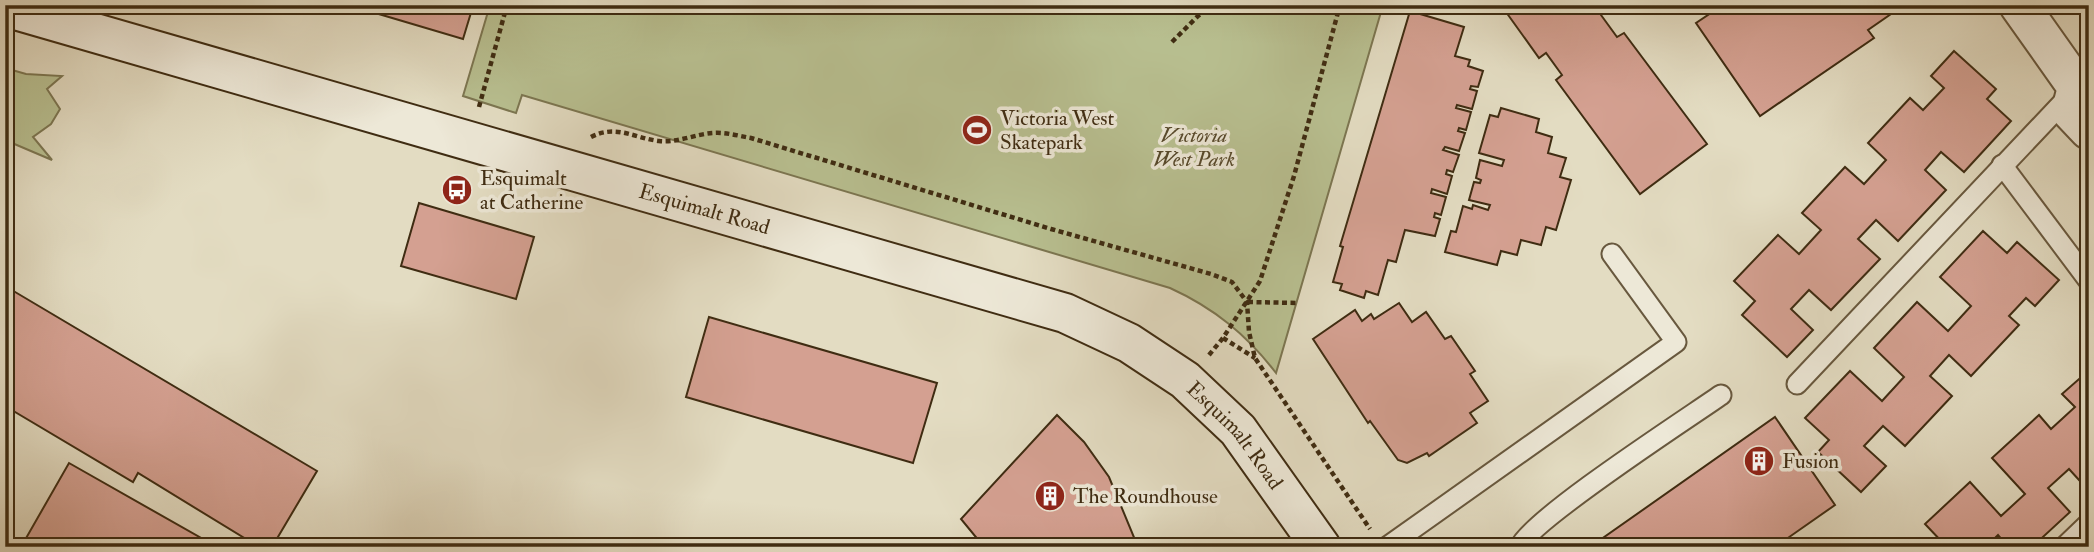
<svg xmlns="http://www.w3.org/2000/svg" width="2094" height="552" font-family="'IM FELL Double Pica',serif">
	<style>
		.green { fill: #b8bf90; stroke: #7c7651; stroke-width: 2 }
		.building { fill: #d4a091; stroke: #3f2c12; stroke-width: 2 }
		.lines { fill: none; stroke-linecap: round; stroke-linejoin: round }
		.lane-casing { stroke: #68583e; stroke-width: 23 }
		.street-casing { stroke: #68583e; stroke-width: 42 }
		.secondary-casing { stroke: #3f2c12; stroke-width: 42 }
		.path { stroke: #3f2c12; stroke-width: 4.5; stroke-dasharray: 5 3.5; stroke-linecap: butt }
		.lane { stroke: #ede8d7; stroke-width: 19 }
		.street { stroke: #ede8d7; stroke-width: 38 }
		.secondary { stroke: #ede8d7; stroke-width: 38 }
		.labels { text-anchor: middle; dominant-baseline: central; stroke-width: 7; stroke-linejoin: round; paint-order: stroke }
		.poi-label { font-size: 21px; fill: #3f2c12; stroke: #ede8d7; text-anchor: start }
		.park-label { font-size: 21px; font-style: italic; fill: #57492b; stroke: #ede8d7 }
		.street-label { font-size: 21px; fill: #3f2c12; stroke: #ede8d7 }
	</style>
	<rect width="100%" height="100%" fill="#e3dcc2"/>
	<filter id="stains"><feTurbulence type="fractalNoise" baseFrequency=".00286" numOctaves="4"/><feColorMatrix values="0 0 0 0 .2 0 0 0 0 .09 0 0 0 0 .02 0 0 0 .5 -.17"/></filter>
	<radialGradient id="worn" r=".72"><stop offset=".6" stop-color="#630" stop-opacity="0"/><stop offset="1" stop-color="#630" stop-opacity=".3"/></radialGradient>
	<!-- green -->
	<g class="green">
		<path d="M490,5H1383L1276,373C1247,335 1214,308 1170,288L522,95L516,113L463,96Z"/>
		<path d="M5,68L26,74L62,76L47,89L60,109L51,124L33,137L52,160L5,140Z"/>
	</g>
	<!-- building -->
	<g class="building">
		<path d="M374,5H469L473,6L463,39L372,12Z"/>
		<path d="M1501,5H1604L1607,10L1601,15L1617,37L1624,33L1707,144L1640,194L1556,80L1562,75L1546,53L1539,58Z"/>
		<path d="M1736,5H1904L1868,30L1874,38L1760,116L1696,23L1717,9L1725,13Z"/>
		<path d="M1410,11L1464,27L1455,56L1470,60L1468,66L1483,71L1478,87L1471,86L1470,89L1477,91L1472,109L1457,105L1456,108L1471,112L1466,130L1459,128L1458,131L1465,133L1459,151L1445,147L1443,150L1459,155L1453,172L1447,170L1446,174L1452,176L1447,194L1432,189L1431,193L1446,197L1441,215L1435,213L1434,217L1440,219L1435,236L1405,230L1396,262L1388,260L1378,295L1366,291L1364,298L1340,290L1342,284L1333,282L1343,247L1340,246Z"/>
		<path d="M1954,51L1996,89L1987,99L2011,121L1964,172L1941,152L1925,170L1946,190L1898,241L1876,220L1858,239L1880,259L1831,310L1809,290L1791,309L1813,330L1787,357L1742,315L1755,301L1734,281L1778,235L1799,254L1821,230L1802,213L1845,167L1864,184L1886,160L1868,143L1910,98L1923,110L1944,88L1931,76Z"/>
		<path d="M1501,108L1539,119L1536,132L1552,137L1548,153L1566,158L1560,177L1571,180L1556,230L1546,227L1541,245L1521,240L1517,255L1501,251L1497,265L1445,252L1451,231L1456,232L1463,206L1472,209L1473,205L1488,210L1490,205L1469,200L1474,182L1480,183L1481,180L1476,178L1480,160L1502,166L1504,160L1479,153L1490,115L1498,117Z"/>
		<path d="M419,203L534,237L516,299L401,266Z"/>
		<path d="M1983,231L2007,253L2017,242L2059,280L2035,306L2026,298L2009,316L2019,325L1971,376L1949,355L1930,376L1952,396L1905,446L1883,426L1864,446L1886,466L1861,492L1818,452L1829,440L1805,418L1850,371L1882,401L1904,377L1874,348L1917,302L1948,331L1971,306L1940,277Z"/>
		<path d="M5,286L317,471L272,547H259L138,473L133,482L5,406Z"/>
		<path d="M1399,303L1412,322L1426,312L1445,339L1451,336L1475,371L1470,374L1488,401L1470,413L1477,423L1429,456L1427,453L1407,463L1398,460L1370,421L1368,423L1313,339L1355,310L1362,321L1371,314L1374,319Z"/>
		<path d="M709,317L937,383L913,463L686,397Z"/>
		<path d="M2087,372L2089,374V491L2069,469L2048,488L2070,512L2032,547H2008L1998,535L1986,547H1941L1944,544L1925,524L1970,482L2001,516L2025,494L1992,458L2039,415L2051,429L2075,407L2062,394Z"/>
		<path d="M1057,415L1084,442L1109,477L1138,547H984L961,519Z"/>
		<path d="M1775,417L1835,505L1775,547H1590Z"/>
		<path d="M69,463L217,547H21Z"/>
	</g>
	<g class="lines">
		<!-- lane casing -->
		<g class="lane-casing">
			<g id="lane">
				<path d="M2002,165L2089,281"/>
				<path d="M1797,384L2070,95"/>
				<path d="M1387,547L1676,342L1612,254"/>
				<path d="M1520,547C1529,521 1688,418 1721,395"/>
				<path d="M2064,547L2089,523"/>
			</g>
		</g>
		<!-- street casing -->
		<g class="street-casing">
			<path id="street" d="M2019,5L2077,87L2071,111L2089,130"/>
		</g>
		<!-- secondary casing -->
		<g class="secondary-casing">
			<g id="secondary">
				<path id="s1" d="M5,7L1065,313L1129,343L1185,380L1238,430L1321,547"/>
			</g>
		</g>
		<!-- path -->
		<g class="path">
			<path d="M1172,42L1198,16L1214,5"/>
			<path d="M479,107L507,5"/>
			<path d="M591,137C616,124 634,138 659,141C677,143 696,134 713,133C726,132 739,136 751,138L1051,229L1211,274L1232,282L1247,302L1249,332L1255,358L1370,529"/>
			<path d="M1248,302L1298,303"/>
			<path d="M1223,338L1255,358"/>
			<path d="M1209,355L1223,338L1260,281L1294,176L1340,5"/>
		</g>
		<!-- lane -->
		<use href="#lane" class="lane"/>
		<!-- street -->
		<use href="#street" class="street"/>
		<!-- secondary -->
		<use href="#secondary" class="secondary"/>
	</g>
	<!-- icons -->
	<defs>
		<g id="stadium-disc" transform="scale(1.575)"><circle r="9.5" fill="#8f2418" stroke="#ede8d7"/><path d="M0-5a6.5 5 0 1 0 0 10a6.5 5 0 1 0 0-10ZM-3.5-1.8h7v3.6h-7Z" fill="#fff"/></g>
		<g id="bus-disc" transform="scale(1.575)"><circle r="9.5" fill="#8f2418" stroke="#ede8d7"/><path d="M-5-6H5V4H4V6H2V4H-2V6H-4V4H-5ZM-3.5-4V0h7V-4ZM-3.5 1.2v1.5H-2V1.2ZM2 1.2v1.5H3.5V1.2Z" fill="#fff"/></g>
		<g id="building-disc" transform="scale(1.575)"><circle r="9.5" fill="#8f2418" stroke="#ede8d7"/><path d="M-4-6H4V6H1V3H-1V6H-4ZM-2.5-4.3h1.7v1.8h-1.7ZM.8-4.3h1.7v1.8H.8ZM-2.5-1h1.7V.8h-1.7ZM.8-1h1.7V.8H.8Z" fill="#fff"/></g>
	</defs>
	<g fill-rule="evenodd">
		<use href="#stadium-disc" x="977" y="130"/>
		<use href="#bus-disc" x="457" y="190"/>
		<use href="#building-disc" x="1759" y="461"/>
		<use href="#building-disc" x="1050" y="496"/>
	</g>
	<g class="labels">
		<!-- poi labels -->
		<g class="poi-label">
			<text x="1000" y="118">Victoria West<tspan x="1000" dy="24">Skatepark</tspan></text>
			<text x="480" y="178">Esquimalt<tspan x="480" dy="24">at Catherine</tspan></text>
			<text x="1782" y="461">Fusion</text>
			<text x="1073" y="496">The Roundhouse</text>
		</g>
		<!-- park labels -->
		<g class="park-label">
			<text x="1194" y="135">Victoria<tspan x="1194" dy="24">West Park</tspan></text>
		</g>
		<!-- street labels -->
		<g class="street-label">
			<text stroke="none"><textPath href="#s1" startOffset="728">Esquimalt Road</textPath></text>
			<text stroke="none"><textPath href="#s1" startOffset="1316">Esquimalt Road</textPath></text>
		</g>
	</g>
	<!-- margin -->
	<rect width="2094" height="552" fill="none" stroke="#e3dcc2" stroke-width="28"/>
	<rect x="7" y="7" width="2080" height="538" fill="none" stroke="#3f2c12" stroke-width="3.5"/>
	<rect x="14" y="14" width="2066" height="524" fill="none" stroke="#3f2c12" stroke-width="2"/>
	<rect width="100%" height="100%" filter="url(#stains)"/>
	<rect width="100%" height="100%" fill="url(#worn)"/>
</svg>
